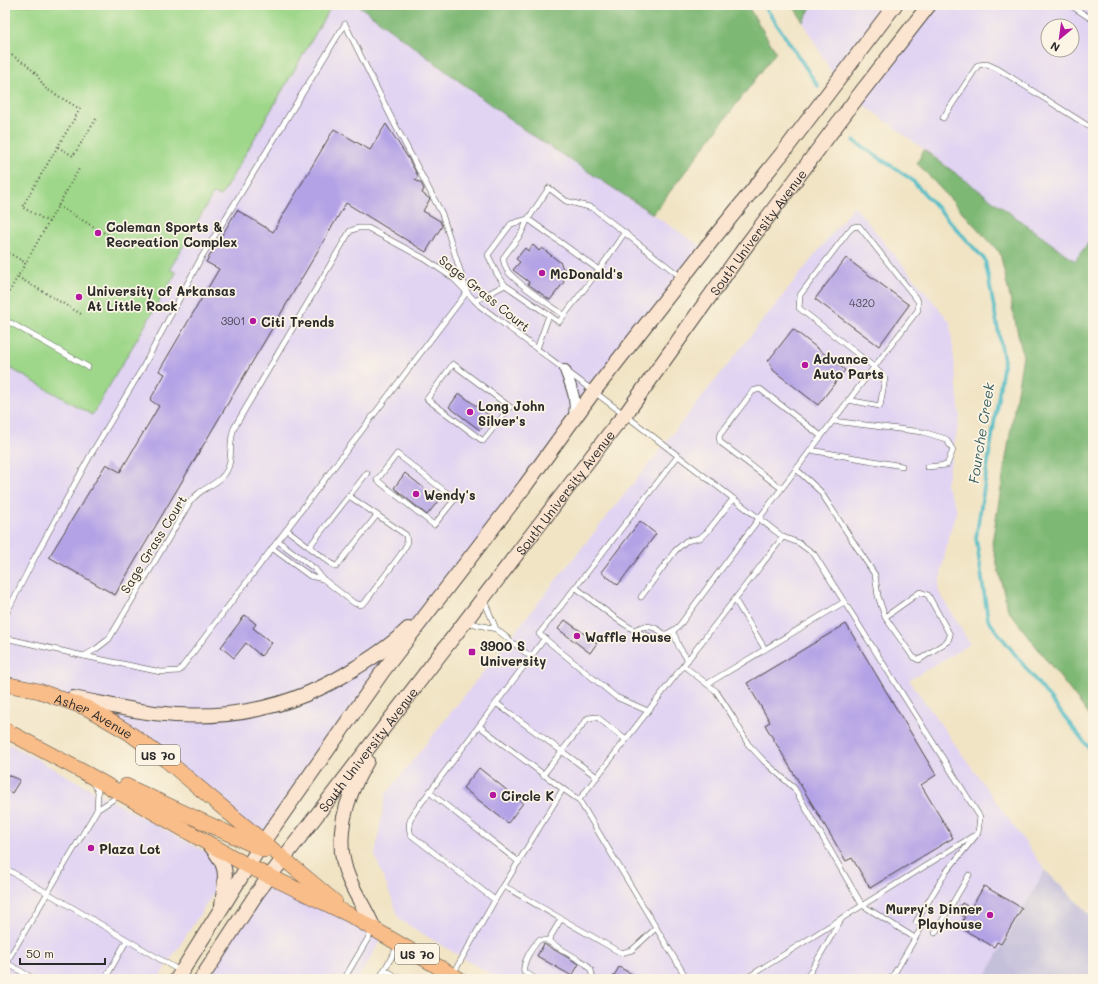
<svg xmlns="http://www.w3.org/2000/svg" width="1098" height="984" font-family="Mali,sans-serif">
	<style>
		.built { fill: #e1d4f3; fill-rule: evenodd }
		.industrial { fill: #c5c0da }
		.green { fill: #9ed789; stroke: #64815a }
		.forest { fill: #7eb875; stroke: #547250 }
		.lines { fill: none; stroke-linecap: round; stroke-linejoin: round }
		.stream { stroke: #4ebcc6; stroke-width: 3.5 }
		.building { fill: #b4a2e6 }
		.service-casing { stroke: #494742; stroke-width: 6 }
		.minor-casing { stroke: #494742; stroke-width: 12 }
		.secondary-casing { stroke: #494742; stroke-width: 16 }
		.primary-casing { stroke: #494742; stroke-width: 16 }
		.path { stroke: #494742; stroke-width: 2; stroke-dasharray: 1 3; stroke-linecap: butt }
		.service { stroke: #fff; stroke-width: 5 }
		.minor { stroke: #fff; stroke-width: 10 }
		.secondary { stroke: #fce5d0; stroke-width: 14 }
		.primary { stroke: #f8bd89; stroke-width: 15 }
		.poi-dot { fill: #b5179e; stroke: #fcf5e5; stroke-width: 1.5 }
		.labels { text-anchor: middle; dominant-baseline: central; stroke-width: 3.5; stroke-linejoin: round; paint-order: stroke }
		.number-label { font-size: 11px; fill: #4d495a }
		.shield { fill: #fcf5e5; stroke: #6a6863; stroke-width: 1 }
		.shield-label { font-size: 12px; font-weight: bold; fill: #2b2b2b }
		.poi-label { font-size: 13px; font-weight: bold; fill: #2b2b2b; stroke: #fcf5e5; text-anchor: start }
		.street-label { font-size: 13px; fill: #2b2b2b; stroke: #fcf5e5 }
		.water-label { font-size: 14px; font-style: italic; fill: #375e61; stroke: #fcf5e5 }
	</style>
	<rect width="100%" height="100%" fill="#fcf5e5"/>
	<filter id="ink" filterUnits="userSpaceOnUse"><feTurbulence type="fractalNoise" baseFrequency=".025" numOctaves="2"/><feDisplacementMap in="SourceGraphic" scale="8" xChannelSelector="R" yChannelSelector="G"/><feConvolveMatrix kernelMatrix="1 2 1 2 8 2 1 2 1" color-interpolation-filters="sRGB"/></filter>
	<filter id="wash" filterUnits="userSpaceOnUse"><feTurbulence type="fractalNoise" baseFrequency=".012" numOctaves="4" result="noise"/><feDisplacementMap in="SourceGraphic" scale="16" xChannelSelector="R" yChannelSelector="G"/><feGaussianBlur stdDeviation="0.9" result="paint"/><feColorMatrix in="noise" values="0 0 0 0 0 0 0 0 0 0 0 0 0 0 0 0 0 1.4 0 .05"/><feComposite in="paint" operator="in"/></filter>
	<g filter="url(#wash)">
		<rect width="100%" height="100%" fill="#f1e4c5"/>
		<!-- built -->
		<g class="built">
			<path d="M5,5H358L523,129L705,249L263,842L106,719L5,686Z"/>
			<path d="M812,5H895L837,82L803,22Z"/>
			<path d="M929,5H1093V236L1075,261L856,99ZM1048,26H1072V50H1048Z"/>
			<path d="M854,206L950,322L960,416L946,485L957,509L948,539L938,590L970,644L909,680L1045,870L984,979H498L400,920L375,855L386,794Z"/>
			<path d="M5,742L231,866L158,979H5Z"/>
			<path d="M270,877L384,935L358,979H201Z"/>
		</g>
		<!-- industrial -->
		<path class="industrial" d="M1045,870L1093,918V979H984Z"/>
		<!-- green -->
		<path class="green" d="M5,5H332L221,196L213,194L170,269L176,273L92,415L5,365Z"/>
		<!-- forest -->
		<g class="forest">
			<path d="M358,5H747L776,52L653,214L523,129Z"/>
			<path d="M793,5H812L803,22Z"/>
			<path d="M924,150L1075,261L1093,236V720L1008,610L992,543L1023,356L1000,253L917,163Z"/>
		</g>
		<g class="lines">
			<!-- stream -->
			<g class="stream">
				<path d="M764,5L818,86"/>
				<path d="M854,141L911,179L985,260L1004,361L976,538L988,620L1093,753"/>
			</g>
		</g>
		<g id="blocks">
			<!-- building -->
			<g class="building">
				<path d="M386,124L408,158L418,176L415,180L421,183L424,189L422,193L430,199L423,211L440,221L442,226L426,252L346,203L115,595L49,557L106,464L120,472L159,406L150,400L165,374L159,371L219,269L206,262L237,210L273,232L334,129L370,150Z"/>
				<path d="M533,245L539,251L542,248L561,263L562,267L568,272L563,277L564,282L550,300L528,284L529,282L513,270L520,262L516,259L525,248L528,251Z"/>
				<path d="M846,258L909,305L879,346L815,299Z"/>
				<path d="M793,329L845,370L818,405L774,371L768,361Z"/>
				<path d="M459,393L491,417L480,430L449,407Z"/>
				<path d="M405,473L439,500L427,515L394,488Z"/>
				<path d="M640,521L656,534L618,585L601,572Z"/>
				<path d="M245,615L256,624L253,628L272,643L261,656L246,643L234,658L221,647Z"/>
				<path d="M565,620L597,643L590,653L558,629Z"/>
				<path d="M846,624L936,775L921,785L953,838L870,888L852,858L846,861L765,725L770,722L747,683Z"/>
				<path d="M479,768L523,803L508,823L463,788Z"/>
				<path d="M5,774L20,780L12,793L5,789Z"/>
				<path d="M984,886L1022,908L1001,944L997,942L994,947L959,927L965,917L957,912L962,903L971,908Z"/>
				<path d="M544,944L579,964L572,976L537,956Z"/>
				<path d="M619,967L641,979H612Z"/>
			</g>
		</g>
	</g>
	<g filter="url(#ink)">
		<use href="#blocks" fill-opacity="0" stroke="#494742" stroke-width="1"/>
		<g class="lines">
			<!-- service casing -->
			<g class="service-casing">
				<g id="service">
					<path d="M1070,5L1093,20"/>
					<path d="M943,118L978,65L987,64L998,69L1093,129"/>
					<path d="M528,219L511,224L488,255L497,274L505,285L559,322L599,270L625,232"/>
					<path d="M528,219L599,270"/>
					<path d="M475,301L505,285"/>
					<path d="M564,315C548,304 522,287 509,273C505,268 504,264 503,258L521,234L528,219L549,188L566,201L593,208L681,277"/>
					<path d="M5,322L11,323L88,367"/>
					<path d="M537,349L549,315"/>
					<path d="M453,364L510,407L483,441L427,399Z"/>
					<path d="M833,421L923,432L946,439L953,450L947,465L927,467"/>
					<path d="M810,450L902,466"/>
					<path d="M397,454L455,499L434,525L377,480Z"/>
					<path d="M796,469L820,491L875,575L878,596L885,617L913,657L919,660L948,641L950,635L928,595L920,592L885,617"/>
					<path d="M781,488L720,442L719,436L753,391L760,389L821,436"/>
					<path d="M349,496L367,473"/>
					<path d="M287,530L336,567L377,515L349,496L309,547"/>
					<path d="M278,541L315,569L323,579L354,603L361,605L366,601L401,554L407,544L406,535L377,515"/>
					<path d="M272,548L310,576L323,579"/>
					<path d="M575,587C593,600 636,639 657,637C663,636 674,631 679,626C757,520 837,415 918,310V301L859,226L853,227L848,232L800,295L799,308L874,367L885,378L880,406L848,400"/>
					<path d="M641,597L675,551L686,541L700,538L707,532L733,499"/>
					<path d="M735,600L765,649"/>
					<path d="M5,616L35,557L90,456L142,369L201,258L345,24L392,119L442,214L467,292L179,671L161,672L84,656"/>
					<path d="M466,622L496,629L484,600"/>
					<path d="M496,629L531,657"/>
					<path d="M635,630C645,624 655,626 664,634"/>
					<path d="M673,631L679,647L688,660"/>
					<path d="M5,638L84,656L96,649L109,639L190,502C193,499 196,495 199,493C210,485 225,480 229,465C232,453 229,441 234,428L350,231L358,228H368L425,259L453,278L480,306L633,421L783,537"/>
					<path d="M684,666L716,691L733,717L748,744L765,762L794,788L862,905L915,938"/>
					<path d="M707,684L844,602"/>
					<path d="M496,703L597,777"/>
					<path d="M648,711L616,697L539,634L678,456"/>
					<path d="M479,726L563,789"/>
					<path d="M543,775L588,718L597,717L626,740"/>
					<path d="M92,782L98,791L97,810"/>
					<path d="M429,792L519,862"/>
					<path d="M5,868L180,971"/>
					<path d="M504,886L621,953L632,950L656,928"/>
					<path d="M495,900L411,835C407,824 410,819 416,810L545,638"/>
					<path d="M935,933L969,875"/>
					<path d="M548,941L561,919"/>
					<path d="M5,962L34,979"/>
					<path d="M6,963L97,810L120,795"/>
					<path d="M385,970L401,979"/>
					<path d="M453,974L495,900L563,789L579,800"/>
					<path d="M105,979L127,940"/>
					<path d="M344,979L373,930"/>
					<path d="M379,979L398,946"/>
					<path d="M536,979L524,972C522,963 532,947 539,940H546L586,964L591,970L593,979"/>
					<path d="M687,979L579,800L783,537L799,543L814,554L980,817L978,833L946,872L916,922L923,925L891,979"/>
					<path d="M745,979L973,836"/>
					<path d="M806,979L842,918"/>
				</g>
			</g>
			<!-- minor casing -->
			<g class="minor-casing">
				<path id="minor" d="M565,370C571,387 577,398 574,416"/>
			</g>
			<!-- secondary casing -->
			<g class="secondary-casing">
				<g id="secondary">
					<path d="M73,698C100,703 127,710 154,713C227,722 295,708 357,667C375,656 393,644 408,629"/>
					<path d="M367,761C346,796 332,840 349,879C356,896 367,911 374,929"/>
					<path d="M209,844C231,869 225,876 222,906"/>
					<path d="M177,979L263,842L383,671L525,486L594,391L705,249L785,150L895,5"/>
					<path id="s1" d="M201,979L257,893L615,426L625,415L743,250L856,99L929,5"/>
				</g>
			</g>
			<!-- primary casing -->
			<g class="primary-casing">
				<g id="primary">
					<path id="s2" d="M5,684L39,691L87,708L128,732L166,760L335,902"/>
					<path d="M5,730L87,774L248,866L350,915L459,979"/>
					<path d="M126,786L264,850"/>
				</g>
			</g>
			<!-- path -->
			<g class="path">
				<path d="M5,51L26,64L37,75L45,88L80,109L22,207L49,222"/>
				<path d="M58,147L73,156L96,119"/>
				<path d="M58,206L122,243"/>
				<path d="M5,251L26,263"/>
				<path d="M18,277L81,314"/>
				<path d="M5,299L79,169"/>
			</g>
			<!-- service -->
			<use href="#service" class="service"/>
			<!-- minor -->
			<use href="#minor" class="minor"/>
			<!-- secondary -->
			<use href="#secondary" class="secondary"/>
			<!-- primary -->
			<use href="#primary" class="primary"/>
		</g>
	</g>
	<!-- markers -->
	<g class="poi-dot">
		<circle cx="98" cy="233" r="4"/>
		<circle cx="542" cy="273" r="4"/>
		<circle cx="79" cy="297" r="4"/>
		<circle cx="253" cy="321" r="4"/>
		<circle cx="805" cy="365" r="4"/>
		<circle cx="470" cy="412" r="4"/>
		<circle cx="416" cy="494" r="4"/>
		<circle cx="577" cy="636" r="4"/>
		<rect x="468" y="648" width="8" height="8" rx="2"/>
		<circle cx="493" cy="795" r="4"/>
		<circle cx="91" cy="848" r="4"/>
		<circle cx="990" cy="915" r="4"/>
	</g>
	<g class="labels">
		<!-- number labels -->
		<g class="number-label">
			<text x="862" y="302">4320</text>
			<text x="233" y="320">3901</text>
		</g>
		<!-- shield labels -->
		<g class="shield">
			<rect x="136" y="745" width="44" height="20" rx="3"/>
			<rect x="395" y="944" width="44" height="20" rx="3"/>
		</g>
		<g class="shield-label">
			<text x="158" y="755">US 70</text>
			<text x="417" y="954">US 70</text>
		</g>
		<!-- poi labels -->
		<g class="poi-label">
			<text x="106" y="226">Coleman Sports &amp;<tspan x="106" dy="15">Recreation Complex</tspan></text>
			<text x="550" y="273">McDonald's</text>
			<text x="87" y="290">University of Arkansas<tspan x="87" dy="15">At Little Rock</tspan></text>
			<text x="261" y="321">Citi Trends</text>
			<text x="813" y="358">Advance<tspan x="813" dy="15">Auto Parts</tspan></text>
			<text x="478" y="405">Long John<tspan x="478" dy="15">Silver's</tspan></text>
			<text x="424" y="494">Wendy's</text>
			<text x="585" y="636">Waffle House</text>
			<text x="480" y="645">3900 S<tspan x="480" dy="15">University</tspan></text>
			<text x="501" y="795">Circle K</text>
			<text x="99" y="848">Plaza Lot</text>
			<text x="982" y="908" text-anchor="end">Murry's Dinner<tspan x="982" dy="15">Playhouse</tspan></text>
		</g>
		<!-- street labels -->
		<g class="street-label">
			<text stroke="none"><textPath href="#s1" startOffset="932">South University Avenue</textPath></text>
			<text transform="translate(485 293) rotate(39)">Sage Grass Court</text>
			<text stroke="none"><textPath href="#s1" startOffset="608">South University Avenue</textPath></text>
			<text transform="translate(153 544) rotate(-58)">Sage Grass Court</text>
			<text stroke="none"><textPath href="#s2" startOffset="95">Asher Avenue</textPath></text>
			<text stroke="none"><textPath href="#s1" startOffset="284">South University Avenue</textPath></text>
		</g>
		<!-- water labels -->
		<g class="water-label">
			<text transform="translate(981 433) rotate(-81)">Fourche Creek</text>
		</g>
	</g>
	<!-- margin -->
	<rect width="1098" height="984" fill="none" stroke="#fcf5e5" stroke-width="20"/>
	<!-- north arrow -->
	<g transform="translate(1060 38) rotate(209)"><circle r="19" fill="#fcf5e5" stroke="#a8a49b"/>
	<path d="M0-3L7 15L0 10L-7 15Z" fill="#b5179e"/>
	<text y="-6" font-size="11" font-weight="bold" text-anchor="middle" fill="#2b2b2b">N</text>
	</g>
	<!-- scale -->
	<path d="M20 958v6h85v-6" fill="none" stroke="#2b2b2b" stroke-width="2"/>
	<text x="26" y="958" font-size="12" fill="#2b2b2b" stroke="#fcf5e5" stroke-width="3" paint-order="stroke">50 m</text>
</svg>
